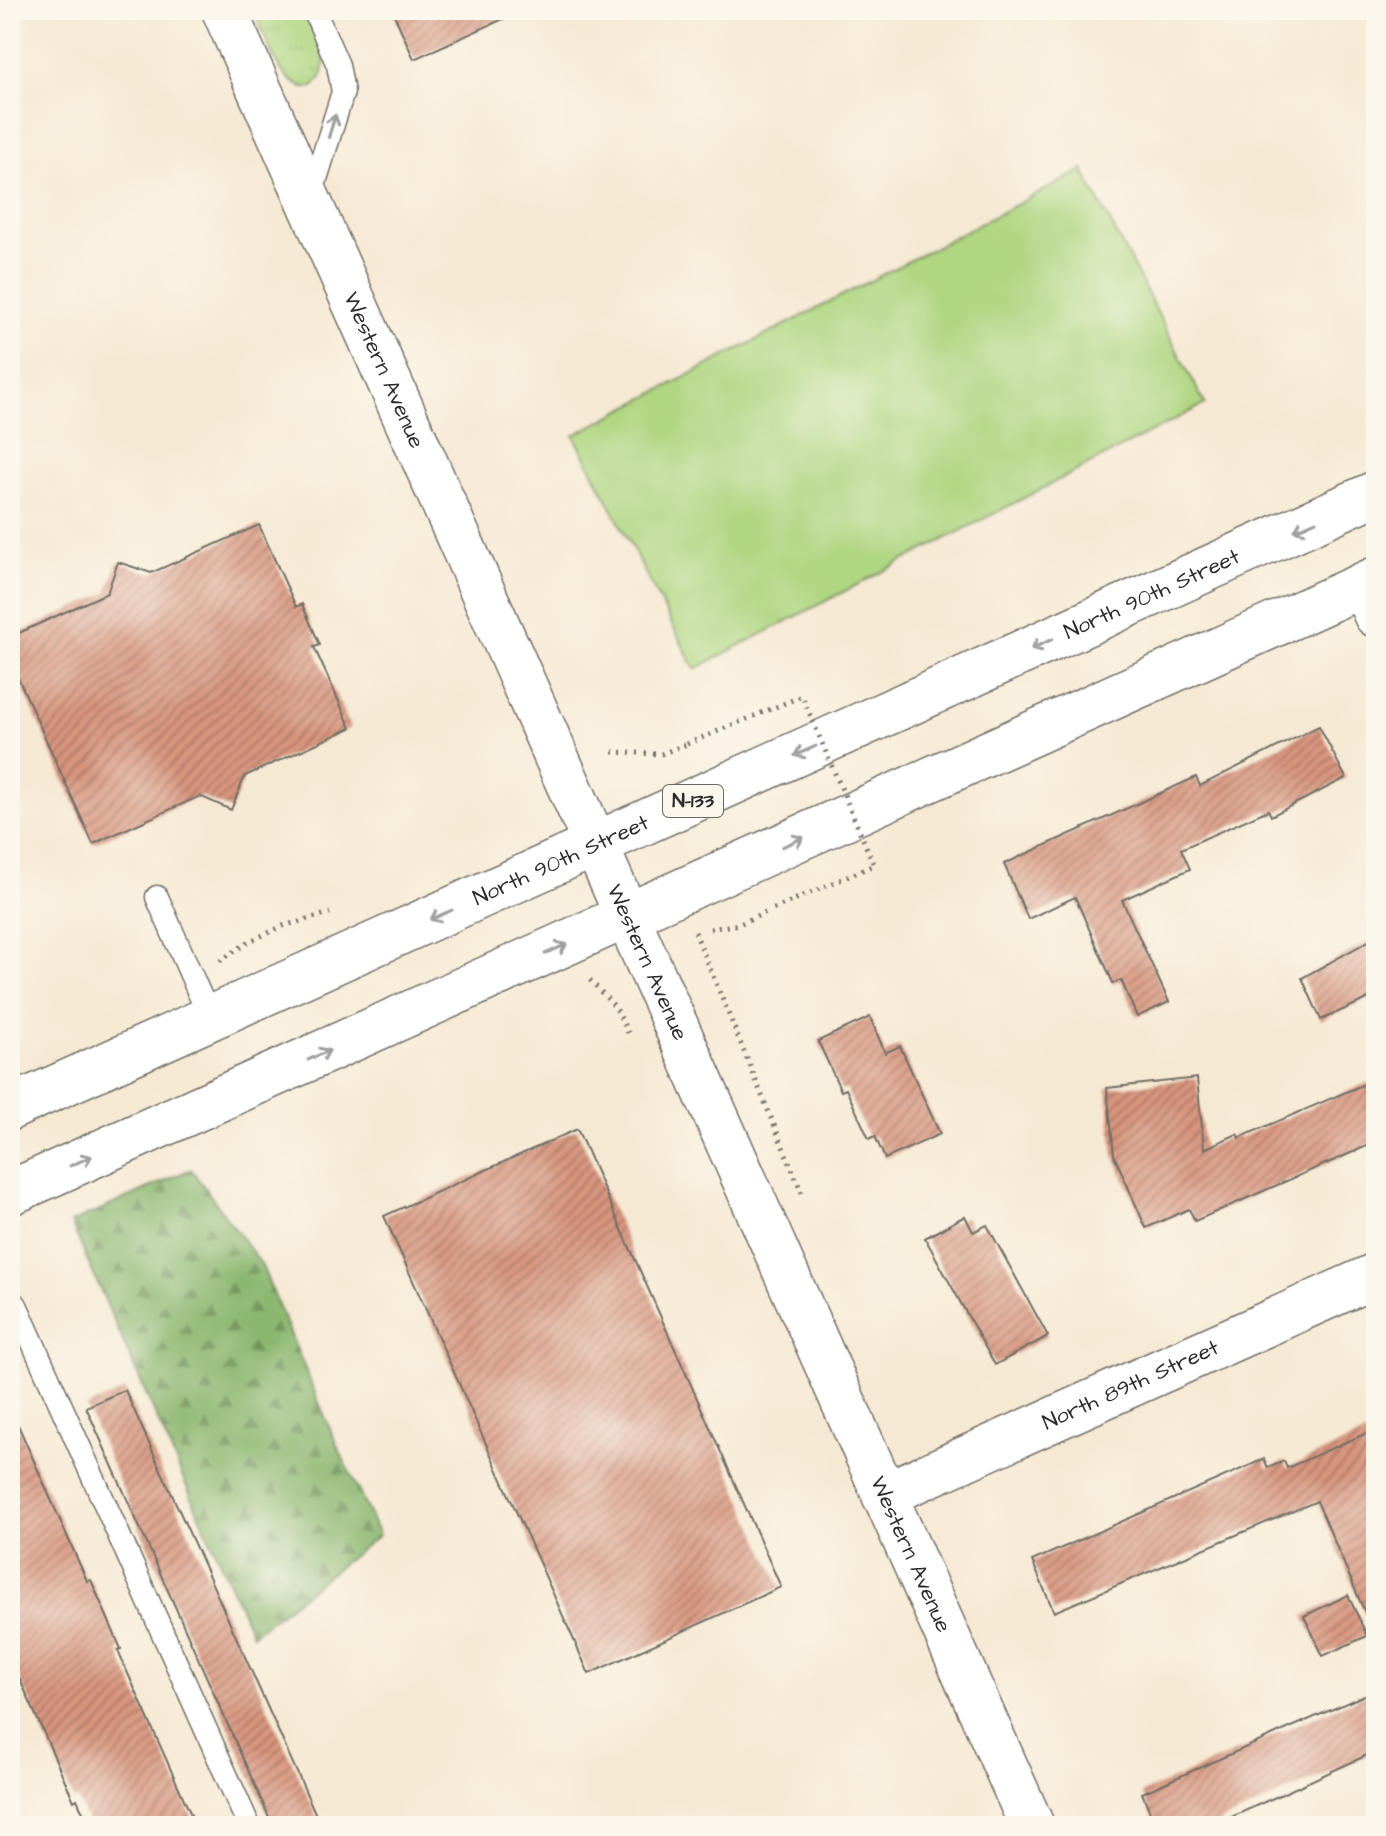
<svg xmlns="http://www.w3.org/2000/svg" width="1386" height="1836" font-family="'Architects Daughter',sans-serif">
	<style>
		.grass { fill: url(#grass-tufts); stroke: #6d8056; stroke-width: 2 }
		.forest { fill: url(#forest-firs); stroke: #5b714d; stroke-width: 2 }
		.park { fill: #afd681; stroke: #6d8056; stroke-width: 2 }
		.building { fill: url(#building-hatch) }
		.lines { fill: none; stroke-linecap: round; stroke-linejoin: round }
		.service-casing { stroke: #726e66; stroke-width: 25 }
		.minor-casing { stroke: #726e66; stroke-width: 47 }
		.tertiary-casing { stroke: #726e66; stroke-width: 47 }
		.primary-casing { stroke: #726e66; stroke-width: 47 }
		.path { stroke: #726e66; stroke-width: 5; stroke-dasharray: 2 6; stroke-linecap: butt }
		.service { stroke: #fff; stroke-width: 22 }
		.minor { stroke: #fff; stroke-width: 44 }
		.tertiary { stroke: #fff; stroke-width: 44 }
		.primary { stroke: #fff; stroke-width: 44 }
		.path-bridge { stroke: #726e66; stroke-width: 5; stroke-dasharray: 2 6; stroke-linecap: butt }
		.oneway { stroke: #a0a0a0 }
		.labels { text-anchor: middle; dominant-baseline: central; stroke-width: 8; stroke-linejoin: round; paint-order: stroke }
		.shield { fill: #fbf7ec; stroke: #696865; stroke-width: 2 }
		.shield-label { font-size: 20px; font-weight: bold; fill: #2b2b2b }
		.street-label { font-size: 22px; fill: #2b2b2b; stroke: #fbf7ec }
	</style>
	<defs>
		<pattern id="grass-tufts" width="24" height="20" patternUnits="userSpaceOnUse" patternTransform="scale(2)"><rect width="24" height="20" fill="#afd681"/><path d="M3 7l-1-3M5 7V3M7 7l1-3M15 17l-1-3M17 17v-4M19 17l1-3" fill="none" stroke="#97b870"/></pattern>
		<pattern id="forest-firs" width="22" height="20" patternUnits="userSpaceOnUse" patternTransform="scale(2)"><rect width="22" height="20" fill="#8bb76f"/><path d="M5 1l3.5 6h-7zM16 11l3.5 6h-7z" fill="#72955b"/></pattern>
		<pattern id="building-hatch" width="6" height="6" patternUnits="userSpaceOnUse" patternTransform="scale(2)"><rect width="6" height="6" fill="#d7947d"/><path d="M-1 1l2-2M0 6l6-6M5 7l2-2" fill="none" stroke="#af7967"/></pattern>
	</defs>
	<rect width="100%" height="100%" fill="#fbf7ec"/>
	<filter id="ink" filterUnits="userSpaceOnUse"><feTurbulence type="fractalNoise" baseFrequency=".0125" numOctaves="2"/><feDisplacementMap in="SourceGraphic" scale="16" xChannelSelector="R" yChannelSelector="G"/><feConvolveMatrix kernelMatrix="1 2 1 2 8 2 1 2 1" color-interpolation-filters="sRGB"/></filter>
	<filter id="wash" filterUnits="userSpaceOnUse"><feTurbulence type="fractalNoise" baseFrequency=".006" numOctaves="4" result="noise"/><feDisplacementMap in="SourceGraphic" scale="32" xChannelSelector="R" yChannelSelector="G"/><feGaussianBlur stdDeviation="1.8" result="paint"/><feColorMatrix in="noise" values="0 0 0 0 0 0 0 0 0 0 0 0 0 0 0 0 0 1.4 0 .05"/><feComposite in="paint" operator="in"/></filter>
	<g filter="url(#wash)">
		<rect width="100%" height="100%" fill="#f6e9d3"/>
		<!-- grass -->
		<path class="grass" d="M254,10H302C314,36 339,64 313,87C279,92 266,36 254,10Z"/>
		<!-- forest -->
		<path class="forest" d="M191,1169L261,1264L336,1443L379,1535L252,1635L71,1223Z"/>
		<!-- park -->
		<path class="park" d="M1083,170L1205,404L695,669L574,435Z"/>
		<g id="blocks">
			<!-- building -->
			<g class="building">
				<path d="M392,10H523L414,59Z"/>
				<path d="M259,525L296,607L302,604L320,645L314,647L351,728L245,776L231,810L200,796L93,844L10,660V637L107,593L118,562L151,573Z"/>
				<path d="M1319,726L1346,778L1271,816L1268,810L1181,849L1190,869L1122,900L1169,1002L1137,1017L1121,980L1113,983L1075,897L1028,919L1004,864L1196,777L1200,786Z"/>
				<path d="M1376,937V995L1321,1020L1302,978Z"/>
				<path d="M870,1017L885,1053L900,1046L940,1134L885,1159L875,1136L869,1139L846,1089L841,1091L818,1041Z"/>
				<path d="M1197,1078L1204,1149L1237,1134L1239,1138L1376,1079V1142L1195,1221L1189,1209L1146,1228L1114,1155L1107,1088Z"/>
				<path d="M577,1129L781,1587L589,1674L384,1216Z"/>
				<path d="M965,1216L973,1232L987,1225L1048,1336L995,1365L925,1238Z"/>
				<path d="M125,1390L321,1826H273L86,1407Z"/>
				<path d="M10,1407L87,1581L91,1580L121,1649L118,1650L121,1658L196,1826H89L77,1799L74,1801L10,1657Z"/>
				<path d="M1376,1429V1638L1317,1501L1054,1612L1032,1561L1264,1459L1268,1468L1284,1461L1287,1468Z"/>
				<path d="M1348,1595L1367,1636L1323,1656L1304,1616Z"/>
				<path d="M1376,1690V1751L1212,1826H1156L1142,1793Z"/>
			</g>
		</g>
	</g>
	<g filter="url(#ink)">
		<use href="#blocks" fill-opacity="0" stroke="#726e66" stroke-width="2"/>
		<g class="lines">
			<!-- service casing -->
			<g class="service-casing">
				<g id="service">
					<path d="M311,195L343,92L338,65L314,10"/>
					<path d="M157,897L210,1018"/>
					<path d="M10,1303L16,1305L249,1826"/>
				</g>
			</g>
			<!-- minor casing -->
			<g class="minor-casing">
				<g id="minor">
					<path d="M1363,585L1376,615"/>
					<path id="s1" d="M884,1495L1376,1275"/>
				</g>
			</g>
			<!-- tertiary casing -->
			<g class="tertiary-casing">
				<g id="tertiary">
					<path id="s2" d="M224,10L1032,1826"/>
				</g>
			</g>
			<!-- primary casing -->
			<g class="primary-casing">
				<g id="primary">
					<path id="s3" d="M10,1108L1376,493"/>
					<path d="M10,1193L1376,579"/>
				</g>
			</g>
			<!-- path -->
			<g class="path">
				<path d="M613,752L661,754L687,744"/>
				<path d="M710,929L739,924L769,911"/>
				<path d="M695,932L802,1193"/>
				<path d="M220,961L250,941L283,926L330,913"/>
				<path d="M590,980L616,1008L628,1033"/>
			</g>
			<!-- service -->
			<use href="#service" class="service"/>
			<!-- minor -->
			<use href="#minor" class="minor"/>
			<!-- tertiary -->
			<use href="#tertiary" class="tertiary"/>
			<!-- primary -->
			<use href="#primary" class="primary"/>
			<!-- path-bridge -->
			<path class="path-bridge" d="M687,744L802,696L874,865L769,911"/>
		</g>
		<!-- one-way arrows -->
		<defs><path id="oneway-shaft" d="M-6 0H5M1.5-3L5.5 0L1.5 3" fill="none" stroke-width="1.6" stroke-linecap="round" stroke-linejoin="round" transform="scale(2)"/></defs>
		<g class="oneway">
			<use href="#oneway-shaft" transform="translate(332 126) rotate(-73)"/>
			<use href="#oneway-shaft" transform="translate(1305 526) rotate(156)"/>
			<use href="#oneway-shaft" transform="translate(1042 644) rotate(156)"/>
			<use href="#oneway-shaft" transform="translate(805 751) rotate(156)"/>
			<use href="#oneway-shaft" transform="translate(793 842) rotate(-24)"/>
			<use href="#oneway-shaft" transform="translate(441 915) rotate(156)"/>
			<use href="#oneway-shaft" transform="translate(556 949) rotate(-24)"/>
			<use href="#oneway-shaft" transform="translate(319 1055) rotate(-24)"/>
			<use href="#oneway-shaft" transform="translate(81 1161) rotate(-24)"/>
		</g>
	</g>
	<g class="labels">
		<!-- shield labels -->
		<rect class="shield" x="663" y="785" width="60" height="32" rx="6"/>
		<g class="shield-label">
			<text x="693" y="801">N-133</text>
		</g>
		<!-- street labels -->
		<g class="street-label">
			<text stroke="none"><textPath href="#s2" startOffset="394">Western Avenue</textPath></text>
			<text stroke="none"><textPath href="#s3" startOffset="1252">North 90th Street</textPath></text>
			<text stroke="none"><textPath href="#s3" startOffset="604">North 90th Street</textPath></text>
			<text stroke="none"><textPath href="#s2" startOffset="1042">Western Avenue</textPath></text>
			<text stroke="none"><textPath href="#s1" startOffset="270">North 89th Street</textPath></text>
			<text stroke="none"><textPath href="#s2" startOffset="1690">Western Avenue</textPath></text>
		</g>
	</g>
	<!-- margin -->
	<rect width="1386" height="1836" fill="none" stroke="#fbf7ec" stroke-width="40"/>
</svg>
